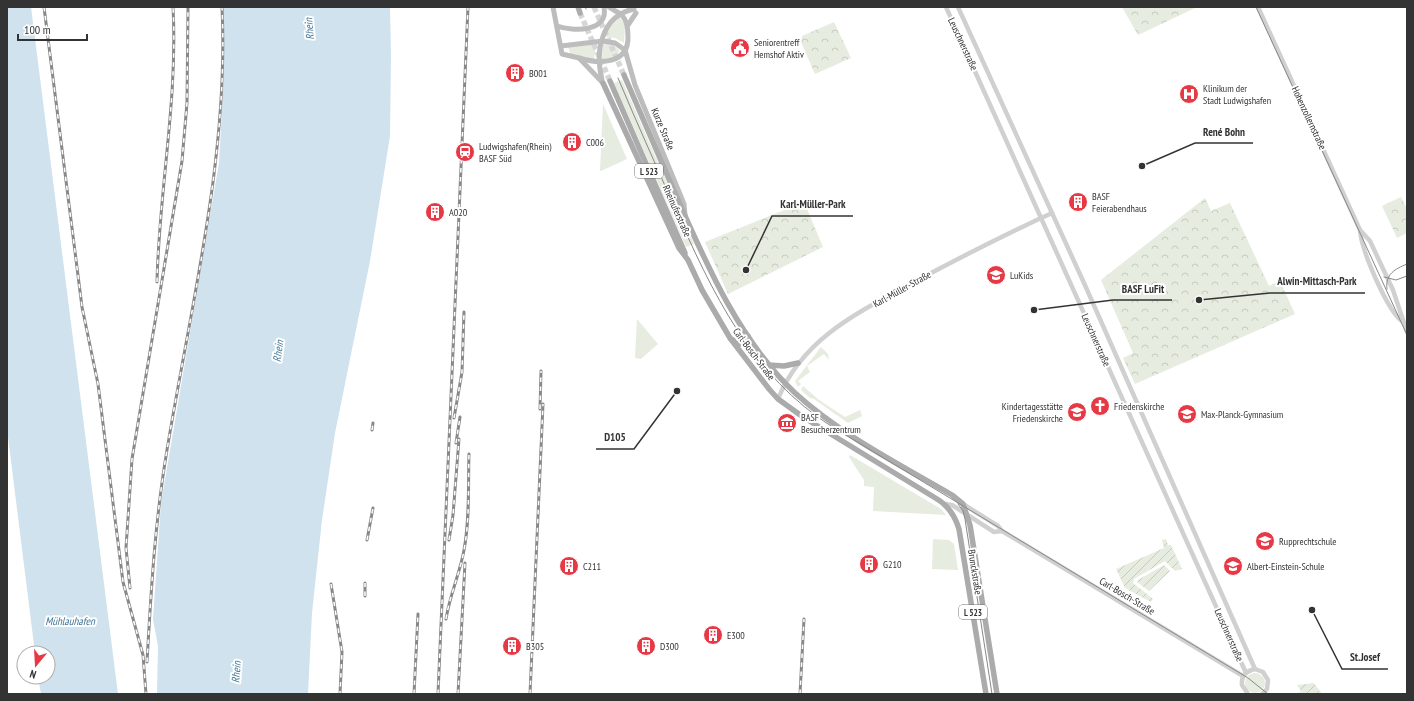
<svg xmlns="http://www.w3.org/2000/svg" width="1414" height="701" font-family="'PT Sans Narrow',sans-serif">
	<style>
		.grass { fill: #e6ecdf }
		.park { fill: url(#park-crowns) }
		.garden { fill: url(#garden-furrows) }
		.water { fill: #cfe2ee }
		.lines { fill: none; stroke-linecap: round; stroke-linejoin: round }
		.primary-tunnel { stroke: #d6d6d6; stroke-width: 5.5; stroke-dasharray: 5.5 3; stroke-linecap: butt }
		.tertiary { stroke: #d0d0d0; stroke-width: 4.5 }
		.secondary { stroke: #bdbdbd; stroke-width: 5 }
		.primary { stroke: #ababab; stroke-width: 5.5 }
		.tram { stroke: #888; stroke-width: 1 }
		.rail-casing { stroke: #888; stroke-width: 3 }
		.rail { stroke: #fff; stroke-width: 1.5; stroke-dasharray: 4.5; stroke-linecap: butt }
		.labels { text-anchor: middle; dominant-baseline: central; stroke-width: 4; stroke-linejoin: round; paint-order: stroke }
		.shield { fill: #fff; stroke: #707070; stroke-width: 1 }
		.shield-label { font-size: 9px; font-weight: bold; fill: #333 }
		.poi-label { font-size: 10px; fill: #333; stroke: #fff; text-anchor: start }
		.street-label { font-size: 10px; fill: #333; stroke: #fff }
		.water-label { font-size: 11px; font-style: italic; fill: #3f7597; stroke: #fff }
		.leader { fill: none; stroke: #333; stroke-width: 1.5 }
		.callout-dot { fill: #333; stroke: #fff; stroke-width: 1.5 }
		.callout-label { font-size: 11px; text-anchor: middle; font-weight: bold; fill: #333; stroke: #fff; stroke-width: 4; stroke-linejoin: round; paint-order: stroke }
	</style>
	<defs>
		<pattern id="park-crowns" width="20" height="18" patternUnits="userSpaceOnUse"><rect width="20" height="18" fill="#e6ecdf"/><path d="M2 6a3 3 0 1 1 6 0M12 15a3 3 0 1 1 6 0" fill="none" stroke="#c6cbc0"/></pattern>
		<pattern id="garden-furrows" width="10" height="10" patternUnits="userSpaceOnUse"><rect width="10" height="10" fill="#e6ecdf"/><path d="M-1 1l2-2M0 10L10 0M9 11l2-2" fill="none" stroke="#c6cbc0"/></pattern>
	</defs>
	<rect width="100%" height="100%" fill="#fff"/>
	<!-- grass -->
	<g class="grass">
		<path d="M620,17L625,26L624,43L615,38L605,37L608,29Z"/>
		<path d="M609,43L612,44L620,51L613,58L602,60L603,45Z"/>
		<path d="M596,44L594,60L571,55L568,47Z"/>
		<path d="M622,80L694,244L686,247L614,83Z"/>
		<path d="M603,104L627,159L601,171H600Z"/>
		<path d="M637,319L658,344L641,359L635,358Z"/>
		<path d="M821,347L828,354L829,360L824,354L807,366L810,372L798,381L801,384L798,387L795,381Z"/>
		<path d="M803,386L819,400L845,417L860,410L862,416L848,423L814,399L810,398L801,390Z"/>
		<path d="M850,455L941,509L946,515L873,511L874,487L864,486V480L849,457Z"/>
		<path d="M933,539L949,540L954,544L958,570L932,569Z"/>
		<circle cx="1255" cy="683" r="10"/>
	</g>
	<!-- park -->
	<g class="park">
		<path d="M1122,7H1195V8L1138,35Z"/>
		<path d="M834,22L851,58L815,74L801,42L802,36Z"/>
		<path d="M1401,197L1407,209V233L1397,238L1382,206Z"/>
		<path d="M1205,198L1211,211L1230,203L1269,286L1280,281L1295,314L1135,384L1123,358L1133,353L1101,280Z"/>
		<path d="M804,202L823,247L728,294L705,242Z"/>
	</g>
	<!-- garden -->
	<g class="garden">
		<path d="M1166,539L1168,545H1171L1182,569L1175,571L1165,561L1134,579L1133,583L1153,599L1151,602L1125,588L1116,569L1164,548L1162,540Z"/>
		<path d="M1164,565L1170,571L1149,591L1137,582L1138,580Z"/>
		<path d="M1314,683L1322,694H1297L1301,691L1297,685Z"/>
	</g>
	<!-- water -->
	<g class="water">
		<path d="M7,7H31L118,694H41L38,677H48V653H35L7,429Z"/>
		<path d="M223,7H390L391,57L390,136L370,261L335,433L322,520L312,613L308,694H157L158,646L153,619L161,503L219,163L224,73Z"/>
	</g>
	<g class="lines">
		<!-- primary-tunnel -->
		<g class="primary-tunnel">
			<path d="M594,7L624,75"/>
			<path d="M580,13L610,81"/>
		</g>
		<!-- tertiary -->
		<g class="tertiary">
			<path d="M946,7L1246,673"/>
			<path d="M958,7L1084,283L1255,669"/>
			<path d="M1258,7L1360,230C1361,249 1387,311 1403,322"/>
			<path d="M1360,230L1370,241L1393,290L1407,332"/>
			<path d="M778,399C803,337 861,311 916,281C961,257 1006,234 1052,213"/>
			<path d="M945,504L952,505L994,532L1002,531"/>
			<path d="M963,504L998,526L1002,531L1243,676"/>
			<path d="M1248,694L1242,685C1241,676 1246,671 1255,669L1263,672L1268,680L1267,689L1262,694"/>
		</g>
		<!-- secondary -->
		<g class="secondary">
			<path d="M553,7L562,54L579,58L603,83"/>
			<path d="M628,25L636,13"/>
			<path d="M557,26C573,32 609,32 604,7"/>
			<path d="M561,46L603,41L615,43L625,50L635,85L684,204L685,215"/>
			<path d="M579,58C599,64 629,65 628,36C628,28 627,21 622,15C618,12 613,10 609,7"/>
			<path d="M602,80C595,51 601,16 634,9"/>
		</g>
		<!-- primary -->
		<g class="primary">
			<path d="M578,7L580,13"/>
			<path d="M624,75C642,117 660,159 678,200C708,268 740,341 795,393C841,435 899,464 952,495L963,504L970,525L997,694"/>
			<path d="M610,81L685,253"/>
			<path d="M603,83L679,248L688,260L702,290L730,338L769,389L778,399L803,417L937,499C949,506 955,516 959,529L986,694"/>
			<path d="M731,339L741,344L745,342L748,336"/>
			<path d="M769,365L784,366L798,363"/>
		</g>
		<!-- tram -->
		<g class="tram">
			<path d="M585,7L586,9"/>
			<path d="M1256,7L1407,335"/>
			<path d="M618,78C636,121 655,163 674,206C712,292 751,376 834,428L1248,678L1268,694"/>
			<path d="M1384,277L1396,280L1407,276"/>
			<path d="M1387,289C1385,274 1395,269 1407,264"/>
			<path d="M958,504L963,511L965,519L992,694"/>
		</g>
		<!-- rail casing -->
		<g class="rail-casing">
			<g id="rail">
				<path d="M44,7L82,307L98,384L123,582L143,655L146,694"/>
				<path d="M157,282C159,190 178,100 173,7"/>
				<path d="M540,409L541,371"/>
				<path d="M454,418L462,372L464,312"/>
				<path d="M372,430L373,423"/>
				<path d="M456,443L460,417"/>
				<path d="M367,540L373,508"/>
				<path d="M449,540L453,515L459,439"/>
				<path d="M331,584L342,652L340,694"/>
				<path d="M130,588L126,548L132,459L182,161L187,103L188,7"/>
				<path d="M365,596V583"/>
				<path d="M446,619C450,594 460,573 464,550C470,519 468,485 469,454"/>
				<path d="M147,662C151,591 155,521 167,450C191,304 229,156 222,7"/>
				<path d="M414,694L418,614"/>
				<path d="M438,694L468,7"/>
				<path d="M458,694L465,563"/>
				<path d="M530,694L543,404"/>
				<path d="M800,694L804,619"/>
			</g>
		</g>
		<!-- rail -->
		<use href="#rail" class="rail"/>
	</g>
	<!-- icons -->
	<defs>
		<g id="civic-disc" transform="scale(1)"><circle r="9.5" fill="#e63946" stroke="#fff"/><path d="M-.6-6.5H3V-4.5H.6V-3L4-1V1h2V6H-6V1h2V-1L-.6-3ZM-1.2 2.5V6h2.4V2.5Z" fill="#fff"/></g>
		<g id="building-disc" transform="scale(1)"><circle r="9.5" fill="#e63946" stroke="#fff"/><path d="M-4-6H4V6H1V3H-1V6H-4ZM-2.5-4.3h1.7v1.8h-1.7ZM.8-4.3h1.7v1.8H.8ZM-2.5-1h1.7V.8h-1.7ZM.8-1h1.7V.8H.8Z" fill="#fff"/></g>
		<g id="hospital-disc" transform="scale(1)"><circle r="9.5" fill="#e63946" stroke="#fff"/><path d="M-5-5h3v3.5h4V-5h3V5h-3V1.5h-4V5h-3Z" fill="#fff"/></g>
		<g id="station-disc" transform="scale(1)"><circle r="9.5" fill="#e63946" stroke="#fff"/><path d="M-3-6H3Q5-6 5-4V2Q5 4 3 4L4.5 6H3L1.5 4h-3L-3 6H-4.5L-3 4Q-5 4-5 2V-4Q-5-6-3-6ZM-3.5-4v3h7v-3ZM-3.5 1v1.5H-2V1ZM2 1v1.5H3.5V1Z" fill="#fff"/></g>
		<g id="school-disc" transform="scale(1)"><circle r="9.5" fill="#e63946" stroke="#fff"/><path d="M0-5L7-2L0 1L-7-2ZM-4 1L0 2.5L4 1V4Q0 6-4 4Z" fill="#fff"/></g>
		<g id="church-disc" transform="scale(1)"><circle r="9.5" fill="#e63946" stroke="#fff"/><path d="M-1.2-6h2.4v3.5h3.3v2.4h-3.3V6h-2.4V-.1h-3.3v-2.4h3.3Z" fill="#fff"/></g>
		<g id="museum-disc" transform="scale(1)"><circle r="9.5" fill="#e63946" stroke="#fff"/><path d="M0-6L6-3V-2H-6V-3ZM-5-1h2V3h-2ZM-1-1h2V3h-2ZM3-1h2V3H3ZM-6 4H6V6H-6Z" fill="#fff"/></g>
	</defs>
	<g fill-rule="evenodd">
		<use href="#civic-disc" x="740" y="48"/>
		<use href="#building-disc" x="515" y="73"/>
		<use href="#hospital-disc" x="1189" y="94"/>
		<use href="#building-disc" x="572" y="142"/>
		<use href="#station-disc" x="465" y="152"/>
		<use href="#building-disc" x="1078" y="202"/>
		<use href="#building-disc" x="435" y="212"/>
		<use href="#school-disc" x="996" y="275"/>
		<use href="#church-disc" x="1100" y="406"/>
		<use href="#school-disc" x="1077" y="412"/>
		<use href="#school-disc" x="1187" y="414"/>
		<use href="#museum-disc" x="787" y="423"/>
		<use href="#school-disc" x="1265" y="541"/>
		<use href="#building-disc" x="869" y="564"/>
		<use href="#building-disc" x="569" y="566"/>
		<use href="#school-disc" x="1233" y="566"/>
		<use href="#building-disc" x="713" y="635"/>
		<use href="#building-disc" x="512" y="646"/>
		<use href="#building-disc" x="646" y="646"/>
	</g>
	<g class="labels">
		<!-- shield labels -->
		<g class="shield">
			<rect x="635" y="164" width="28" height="14" rx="3"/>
			<rect x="959" y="605" width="28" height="14" rx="3"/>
		</g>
		<g class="shield-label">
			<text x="649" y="171">L 523</text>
			<text x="973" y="612">L 523</text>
		</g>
		<!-- poi labels -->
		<g class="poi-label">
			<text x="754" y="42">Seniorentreff<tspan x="754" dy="12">Hemshof Aktiv</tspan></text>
			<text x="529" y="73">B001</text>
			<text x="1203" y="88">Klinikum der<tspan x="1203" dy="12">Stadt Ludwigshafen</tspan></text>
			<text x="586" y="142">C006</text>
			<text x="479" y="146">Ludwigshafen(Rhein)<tspan x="479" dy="12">BASF Süd</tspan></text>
			<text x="1092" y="196">BASF<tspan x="1092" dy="12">Feierabendhaus</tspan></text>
			<text x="449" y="212">A020</text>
			<text x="1010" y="275">LuKids</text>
			<text x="1063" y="406" text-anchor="end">Kindertagesstätte<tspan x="1063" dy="12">Friedenskirche</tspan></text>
			<text x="1114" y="406">Friedenskirche</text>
			<text x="1201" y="414">Max-Planck-Gymnasium</text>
			<text x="801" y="417">BASF<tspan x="801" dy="12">Besucherzentrum</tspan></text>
			<text x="1279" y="541">Rupprechtschule</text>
			<text x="883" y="564">G210</text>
			<text x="583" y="566">C211</text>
			<text x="1247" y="566">Albert-Einstein-Schule</text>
			<text x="727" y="635">E300</text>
			<text x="526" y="646">B305</text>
			<text x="660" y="646">D300</text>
		</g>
		<!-- street labels -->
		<g class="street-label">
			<text transform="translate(963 44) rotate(65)">Leuschnerstraße</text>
			<text transform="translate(1309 118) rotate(65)">Hohenzollernstraße</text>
			<text transform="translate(663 129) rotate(67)">Kurze Straße</text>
			<text transform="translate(677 211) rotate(66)">Rheinuferstraße</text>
			<text transform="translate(902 289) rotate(-29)">Karl-Müller-Straße</text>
			<text transform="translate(1096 340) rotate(66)">Leuschnerstraße</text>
			<text transform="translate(754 354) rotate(53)">Carl-Bosch-Straße</text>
			<text transform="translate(975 572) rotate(81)">Brunckstraße</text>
			<text transform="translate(1127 596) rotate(31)">Carl-Bosch-Straße</text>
			<text transform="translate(1229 635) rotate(66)">Leuschnerstraße</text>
		</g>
		<!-- water labels -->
		<g class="water-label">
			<text transform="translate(309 29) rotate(-95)">Rhein</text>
			<text transform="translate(278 351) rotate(-82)">Rhein</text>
			<text x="70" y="621">Mühlauhafen</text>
			<text transform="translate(236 672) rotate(-86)">Rhein</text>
		</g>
	</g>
	<!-- callouts -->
	<path class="leader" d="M1142 166L1195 143H1253M746 270L772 216H853M1199 300L1270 293H1365M1034 310L1113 300H1172M677 391L634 449H596M1312 610L1342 669H1388"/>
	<g class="callout-dot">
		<circle cx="1142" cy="166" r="4"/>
		<circle cx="746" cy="270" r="4"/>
		<circle cx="1199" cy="300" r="4"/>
		<circle cx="1034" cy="310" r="4"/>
		<circle cx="677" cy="391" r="4"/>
		<circle cx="1312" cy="610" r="4"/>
	</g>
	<g class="callout-label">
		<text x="1224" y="136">René Bohn</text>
		<text x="813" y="208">Karl-Müller-Park</text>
		<text x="1317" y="285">Alwin-Mittasch-Park</text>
		<text x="1143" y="293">BASF LuFit</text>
		<text x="615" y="441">D105</text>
		<text x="1365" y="661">St.Josef</text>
	</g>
	<!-- border -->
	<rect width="1414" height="701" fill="none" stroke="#333333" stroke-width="16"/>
	<!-- north arrow -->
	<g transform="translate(36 665) rotate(198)"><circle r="19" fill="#ffffff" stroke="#adadad"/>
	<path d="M0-3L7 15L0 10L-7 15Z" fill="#e63946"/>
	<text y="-6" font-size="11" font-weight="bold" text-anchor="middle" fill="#333333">N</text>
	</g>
	<!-- scale -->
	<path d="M18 34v6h69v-6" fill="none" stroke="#333333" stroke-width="2"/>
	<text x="24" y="34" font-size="12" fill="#333333" stroke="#ffffff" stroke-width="3" paint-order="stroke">100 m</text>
</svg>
